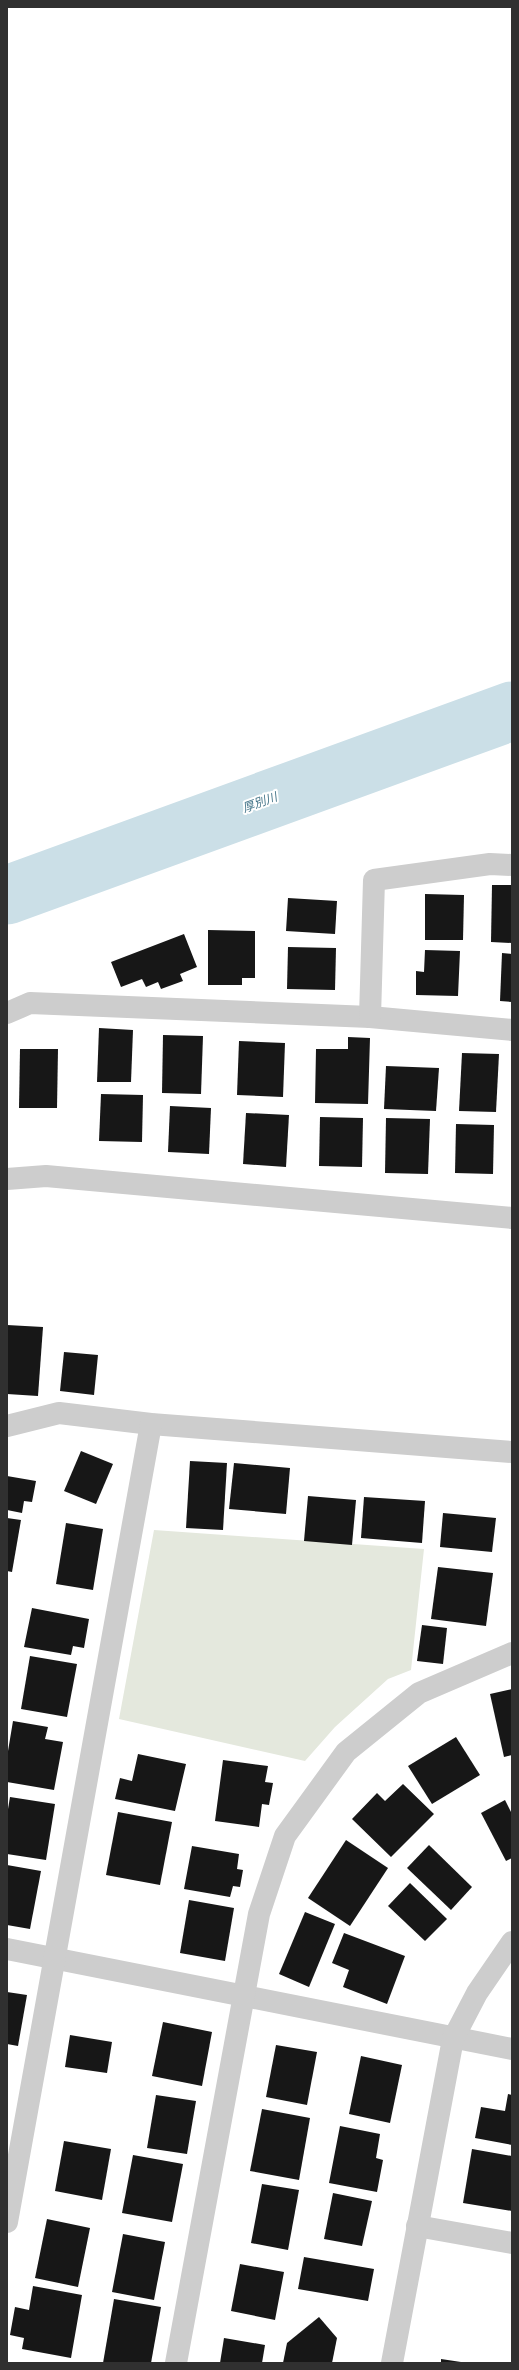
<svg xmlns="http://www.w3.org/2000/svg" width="519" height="2370" font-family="'Source Sans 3','Noto Sans JP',sans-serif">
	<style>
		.green { fill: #e4e8dd }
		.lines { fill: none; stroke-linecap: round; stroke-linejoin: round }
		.river { stroke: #cbdfe7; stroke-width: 59 }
		.building { fill: #171717 }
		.minor { stroke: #cdcdcd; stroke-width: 22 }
		.tertiary { stroke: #cdcdcd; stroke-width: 22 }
		.labels { text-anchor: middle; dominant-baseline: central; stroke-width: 4; stroke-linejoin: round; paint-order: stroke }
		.water-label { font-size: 12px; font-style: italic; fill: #46768a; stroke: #fff }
	</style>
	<rect width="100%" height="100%" fill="#fff"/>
	<!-- green -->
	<path class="green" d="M154,1530L424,1549L411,1670L388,1679L335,1727L305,1761L119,1719Z"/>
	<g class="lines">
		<!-- river -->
		<path class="river" d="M7,895L512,711"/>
	</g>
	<!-- building -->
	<g class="building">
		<path d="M492,885H512V943L491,942Z"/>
		<path d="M425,894L464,895L463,940H425Z"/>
		<path d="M288,898L337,901L335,934L286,931Z"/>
		<path d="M208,930L255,931V978H242V985H208Z"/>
		<path d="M184,934L197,967L180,974L183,981L161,989L158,982L146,987L142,979L121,987L111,962Z"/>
		<path d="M288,947L336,948L335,990L287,989Z"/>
		<path d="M425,950L460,951L458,996L416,995V971L424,972Z"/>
		<path d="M502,953L512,954V1002L500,1001Z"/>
		<path d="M99,1028L133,1030L131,1082H97Z"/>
		<path d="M163,1035L203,1036L201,1094L162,1093Z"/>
		<path d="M348,1037L370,1038L368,1104L315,1103L316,1049H348Z"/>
		<path d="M239,1041L285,1043L283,1097L237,1095Z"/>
		<path d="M20,1049H58L57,1108H19Z"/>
		<path d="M462,1053L499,1054L496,1112L459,1111Z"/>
		<path d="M386,1066L439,1068L436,1111L384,1109Z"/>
		<path d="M101,1094L143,1095L142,1142L99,1141Z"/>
		<path d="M170,1106L211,1108L209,1154L168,1152Z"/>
		<path d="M246,1113L289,1115L286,1167L243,1164Z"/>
		<path d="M320,1117L363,1118L362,1167L319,1166Z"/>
		<path d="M386,1118L430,1119L428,1174L385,1173Z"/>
		<path d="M456,1124L494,1125L493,1174L455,1173Z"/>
		<path d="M7,1325L43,1327L38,1396L7,1394Z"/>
		<path d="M64,1352L98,1355L94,1395L60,1391Z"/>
		<path d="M81,1451L113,1464L96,1504L64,1491Z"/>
		<path d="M190,1461L227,1463L223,1530L186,1528Z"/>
		<path d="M234,1463L290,1468L286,1514L229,1509Z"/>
		<path d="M7,1476L36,1481L32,1502L24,1501L22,1513L7,1510Z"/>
		<path d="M308,1496L356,1500L352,1545L304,1541Z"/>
		<path d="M364,1497L425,1501L422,1543L361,1538Z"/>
		<path d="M443,1513L496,1518L492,1552L440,1547Z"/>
		<path d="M7,1518L21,1520L12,1572L7,1571Z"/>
		<path d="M66,1523L103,1529L93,1590L56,1584Z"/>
		<path d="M438,1567L493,1573L486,1626L431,1619Z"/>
		<path d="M32,1608L89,1619L84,1648L73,1646L71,1655L24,1647Z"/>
		<path d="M422,1625L447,1628L443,1664L417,1661Z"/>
		<path d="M30,1656L77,1664L67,1717L21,1709Z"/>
		<path d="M512,1689V1755L504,1757L490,1694Z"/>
		<path d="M13,1721L48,1727L45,1739L63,1742L54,1790L7,1782V1757Z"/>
		<path d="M456,1737L480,1775L432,1804L408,1766Z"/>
		<path d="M138,1754L186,1764L175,1811L115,1799L120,1778L132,1781Z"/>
		<path d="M223,1760L268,1766L265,1782L273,1783L269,1805L262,1804L259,1827L215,1821Z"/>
		<path d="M403,1784L434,1814L391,1857L352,1819L377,1793L385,1801Z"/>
		<path d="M10,1797L55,1804L46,1860L7,1854V1815Z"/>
		<path d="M505,1800L512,1814V1858L506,1861L481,1813Z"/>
		<path d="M118,1812L172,1822L160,1885L106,1875Z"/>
		<path d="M346,1840L388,1868L350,1926L308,1898Z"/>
		<path d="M429,1845L472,1887L451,1910L407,1868Z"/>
		<path d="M192,1846L239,1854L237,1869L243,1870L240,1887L233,1886L230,1897L184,1889Z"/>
		<path d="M7,1865L41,1871L30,1929L7,1925Z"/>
		<path d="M410,1883L447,1919L425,1941L388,1906Z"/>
		<path d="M189,1900L234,1908L225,1961L180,1953Z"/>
		<path d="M305,1912L335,1924L309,1987L279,1974Z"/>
		<path d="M344,1933L405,1956L387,2004L343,1987L349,1970L332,1963Z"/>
		<path d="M7,1992L27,1995L18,2046L7,2044Z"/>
		<path d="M163,2022L212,2032L202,2086L152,2076Z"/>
		<path d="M70,2035L112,2042L107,2073L65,2067Z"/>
		<path d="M276,2045L317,2052L307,2105L266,2097Z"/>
		<path d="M361,2056L402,2065L390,2123L349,2114Z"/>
		<path d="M508,2094L512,2095V2145L475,2138L481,2107L505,2111Z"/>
		<path d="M156,2095L196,2101L187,2154L147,2148Z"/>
		<path d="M262,2109L310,2118L299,2180L250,2171Z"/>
		<path d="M340,2126L380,2134L376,2158L383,2160L377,2192L329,2183Z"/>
		<path d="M64,2141L111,2149L102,2200L55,2191Z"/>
		<path d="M472,2149L512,2156V2211L463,2203Z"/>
		<path d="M133,2155L183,2164L172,2222L122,2213Z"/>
		<path d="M262,2184L299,2190L288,2250L251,2243Z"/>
		<path d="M333,2193L372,2201L362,2246L324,2239Z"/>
		<path d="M47,2219L90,2228L78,2287L35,2278Z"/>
		<path d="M123,2234L165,2242L154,2300L112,2292Z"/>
		<path d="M304,2257L374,2269L368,2301L298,2289Z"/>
		<path d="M240,2264L284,2272L275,2320L231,2311Z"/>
		<path d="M33,2286L82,2295L71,2358L22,2349L24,2338L10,2335L15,2307L29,2310Z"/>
		<path d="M114,2299L161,2307L151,2363H103Z"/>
		<path d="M319,2317L337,2338L332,2363H283L287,2343Z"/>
		<path d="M224,2338L265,2345L262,2363H220Z"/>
		<path d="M441,2359L461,2362V2363H441Z"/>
	</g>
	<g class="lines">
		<!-- minor -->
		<g class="minor">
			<path d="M7,1013L30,1003L370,1017L512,1030"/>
			<path d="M370,1017L374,880L490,864L512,865"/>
			<path d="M7,1179L46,1176L512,1218"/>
			<path d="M7,1426L59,1413L151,1424L512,1452"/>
			<path d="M7,1949L512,2049"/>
			<path d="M7,2222L151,1424"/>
			<path d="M417,2226L512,2243"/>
			<path d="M176,2363L259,1914L285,1836L346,1752L419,1693L512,1653"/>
		</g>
		<!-- tertiary -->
		<path class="tertiary" d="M392,2363L453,2039L477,1993L512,1942"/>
	</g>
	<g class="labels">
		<!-- water labels -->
		<g class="water-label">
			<text transform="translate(260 803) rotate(-20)">厚別川</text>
		</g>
	</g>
	<!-- border -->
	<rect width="519" height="2370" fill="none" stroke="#303030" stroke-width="16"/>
</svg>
